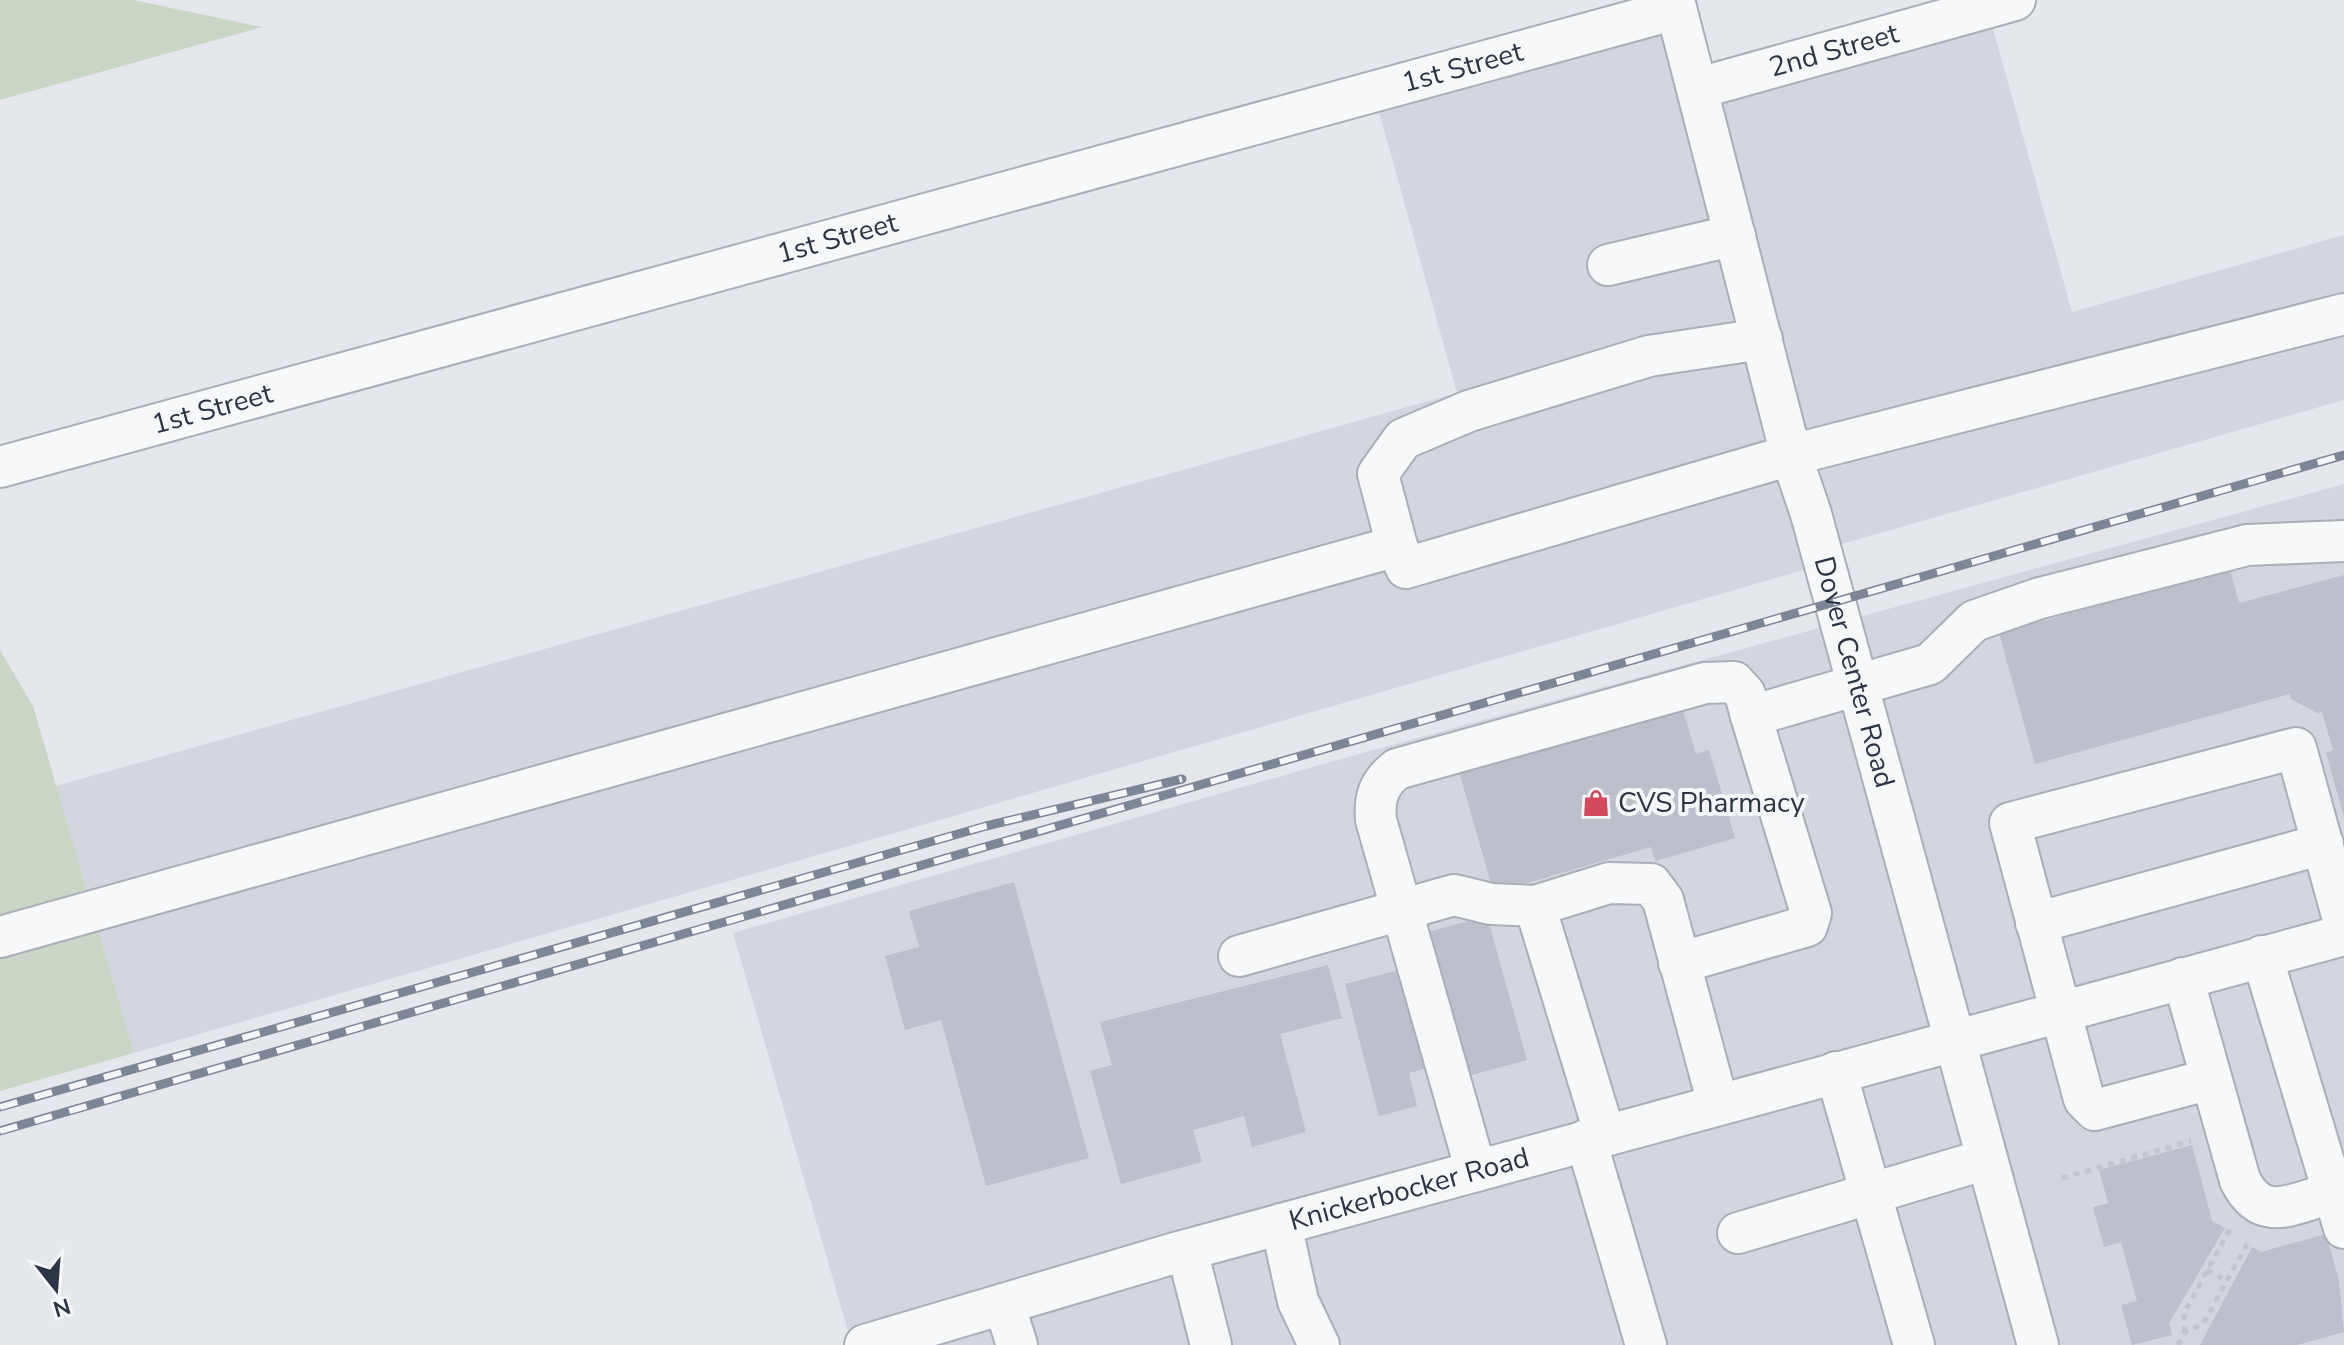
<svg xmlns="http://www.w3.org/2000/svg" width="2344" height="1345" font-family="'Nunito Sans',sans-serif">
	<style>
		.built { fill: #d2d6de }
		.green { fill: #c9d6c5 }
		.building { fill: #bbc0ca }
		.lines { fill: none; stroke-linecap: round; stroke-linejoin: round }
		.minor-casing { stroke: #a9aeb7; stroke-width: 44 }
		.path { stroke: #c2c5cb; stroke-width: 5; stroke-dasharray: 6 6; stroke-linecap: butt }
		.minor { stroke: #f7f8fa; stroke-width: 40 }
		.rail-casing { stroke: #7d8696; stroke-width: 9 }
		.rail { stroke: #f4f6f9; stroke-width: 6; stroke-dasharray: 18; stroke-linecap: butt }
		.labels { text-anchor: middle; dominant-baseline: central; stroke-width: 8; stroke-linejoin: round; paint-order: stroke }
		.street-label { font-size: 28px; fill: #2b3445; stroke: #f4f6f9 }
		.poi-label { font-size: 28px; fill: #2b3445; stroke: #f4f6f9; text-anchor: start }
	</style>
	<rect width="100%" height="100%" fill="#e4e7ec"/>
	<!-- built -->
	<g class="built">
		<path d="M1990,18L2072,312L2344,235V400L1810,553L1814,567L134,1053L56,786L1457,393L1376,101L1666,22L1688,104Z"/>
		<path d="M2344,484V1345H852L733,933L1330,762Z"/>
	</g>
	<!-- green -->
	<g class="green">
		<path d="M0,0H133L262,27L0,100Z"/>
		<path d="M0,650L33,706L134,1053L0,1091Z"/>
	</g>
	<!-- building -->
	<g class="building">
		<path d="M2230,569L2239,603L2344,575V817L2326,753L2333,750L2322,712L2317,713L2291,699L2290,694L2035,764L1999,633Z"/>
		<path d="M1681,704L1696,754L1709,750L1735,838L1655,861L1651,847L1500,891L1492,887L1458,768Z"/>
		<path d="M1014,882L1089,1158L986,1186L941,1020L905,1030L885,956L919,947L909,911Z"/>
		<path d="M1487,916L1527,1060L1468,1076L1428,932Z"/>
		<path d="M1328,965L1342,1018L1280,1034L1306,1132L1252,1147L1244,1116L1193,1130L1202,1162L1121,1184L1090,1071L1112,1065L1100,1022Z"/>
		<path d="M1403,969L1428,1068L1409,1073L1417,1106L1379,1116L1345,984Z"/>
		<path d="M2192,1145L2212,1221L2225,1228L2169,1323L2172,1335L2132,1345L2121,1305L2137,1301L2121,1242L2104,1247L2093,1207L2108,1203L2099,1170Z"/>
		<path d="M2326,1234L2339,1281L2344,1332L2297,1345H2200L2252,1247L2261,1252Z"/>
	</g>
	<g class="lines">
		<!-- minor casing -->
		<g class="minor-casing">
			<g id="minor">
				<path id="s1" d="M1674,0L1791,455L1811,514L2038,1345"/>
				<path id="s2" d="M1699,88L2015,0"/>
				<path d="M1608,265L1735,235"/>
				<path id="s3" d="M0,467L1676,9"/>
				<path d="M1397,546L1378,474L1403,439L1469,411L1649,356L1762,339"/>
				<path d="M1535,906L1605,1135"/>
				<path d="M2036,923L2323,844"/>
				<path d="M0,937L1397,546L1406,568L1791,455L2344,314"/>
				<path d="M1239,956L1454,895L1491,904L1535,906L1609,883L1651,884L1663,900L1718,1104"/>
				<path d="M2262,956L2344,1228"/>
				<path d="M1679,963L1807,926L1811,913L1751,716L1930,664L1974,621L2040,598L2247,545L2344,541"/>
				<path d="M2183,978L2240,1180C2262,1225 2293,1203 2332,1193"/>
				<path d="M1836,1072L1914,1345"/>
				<path d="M2211,1079L2095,1110L2084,1099L2010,823L2296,748L2344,923"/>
				<path d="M1586,1140L1646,1345"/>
				<path d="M1476,1171L1376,820C1374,797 1379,783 1397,769L1705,683L1734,682L1745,694L1751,716"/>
				<path d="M1281,1224L1298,1301L1319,1345"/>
				<path d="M1738,1233L1987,1159"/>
				<path d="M1187,1250L1211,1345"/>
				<path d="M1004,1304L1017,1345"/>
				<path id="s4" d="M865,1345L1175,1253L2344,935"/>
			</g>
		</g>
		<!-- path -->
		<g class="path">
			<path d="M2062,1178L2191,1141"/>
			<path d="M2207,1270L2227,1281"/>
			<path d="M2185,1332L2184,1313L2230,1229"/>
			<path d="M2178,1345L2185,1332L2203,1324L2250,1239"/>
		</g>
		<!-- minor -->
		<use href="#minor" class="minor"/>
		<!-- rail casing -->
		<g class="rail-casing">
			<g id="rail">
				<path d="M0,1107L986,826L1182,779"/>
				<path d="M0,1131L2344,455"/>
			</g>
		</g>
		<!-- rail -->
		<use href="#rail" class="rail"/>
	</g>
	<!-- icons -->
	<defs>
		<g id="shop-bare" transform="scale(2.16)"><path d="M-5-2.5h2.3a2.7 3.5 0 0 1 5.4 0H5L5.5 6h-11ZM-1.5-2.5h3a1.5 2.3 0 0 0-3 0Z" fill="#d1495b" stroke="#f4f6f9" stroke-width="2.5" paint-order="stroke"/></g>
	</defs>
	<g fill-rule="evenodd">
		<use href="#shop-bare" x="1596" y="803"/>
	</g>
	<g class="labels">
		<!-- street labels -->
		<g class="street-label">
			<text stroke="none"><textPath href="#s2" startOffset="140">2nd Street</textPath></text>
			<text stroke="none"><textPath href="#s3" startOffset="1516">1st Street</textPath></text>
			<text stroke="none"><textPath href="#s3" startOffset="868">1st Street</textPath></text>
			<text stroke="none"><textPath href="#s3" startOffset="220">1st Street</textPath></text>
			<text stroke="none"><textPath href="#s1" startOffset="696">Dover Center Road</textPath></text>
			<text stroke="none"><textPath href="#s4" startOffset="566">Knickerbocker Road</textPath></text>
		</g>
		<!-- poi labels -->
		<g class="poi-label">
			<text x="1618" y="803">CVS Pharmacy</text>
		</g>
	</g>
	<!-- north arrow -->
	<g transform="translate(56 1289) rotate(163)" stroke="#f4f6f9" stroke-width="6" paint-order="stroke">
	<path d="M0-6L14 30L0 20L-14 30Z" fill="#2b3445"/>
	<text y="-12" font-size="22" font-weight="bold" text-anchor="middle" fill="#2b3445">N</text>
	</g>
</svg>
